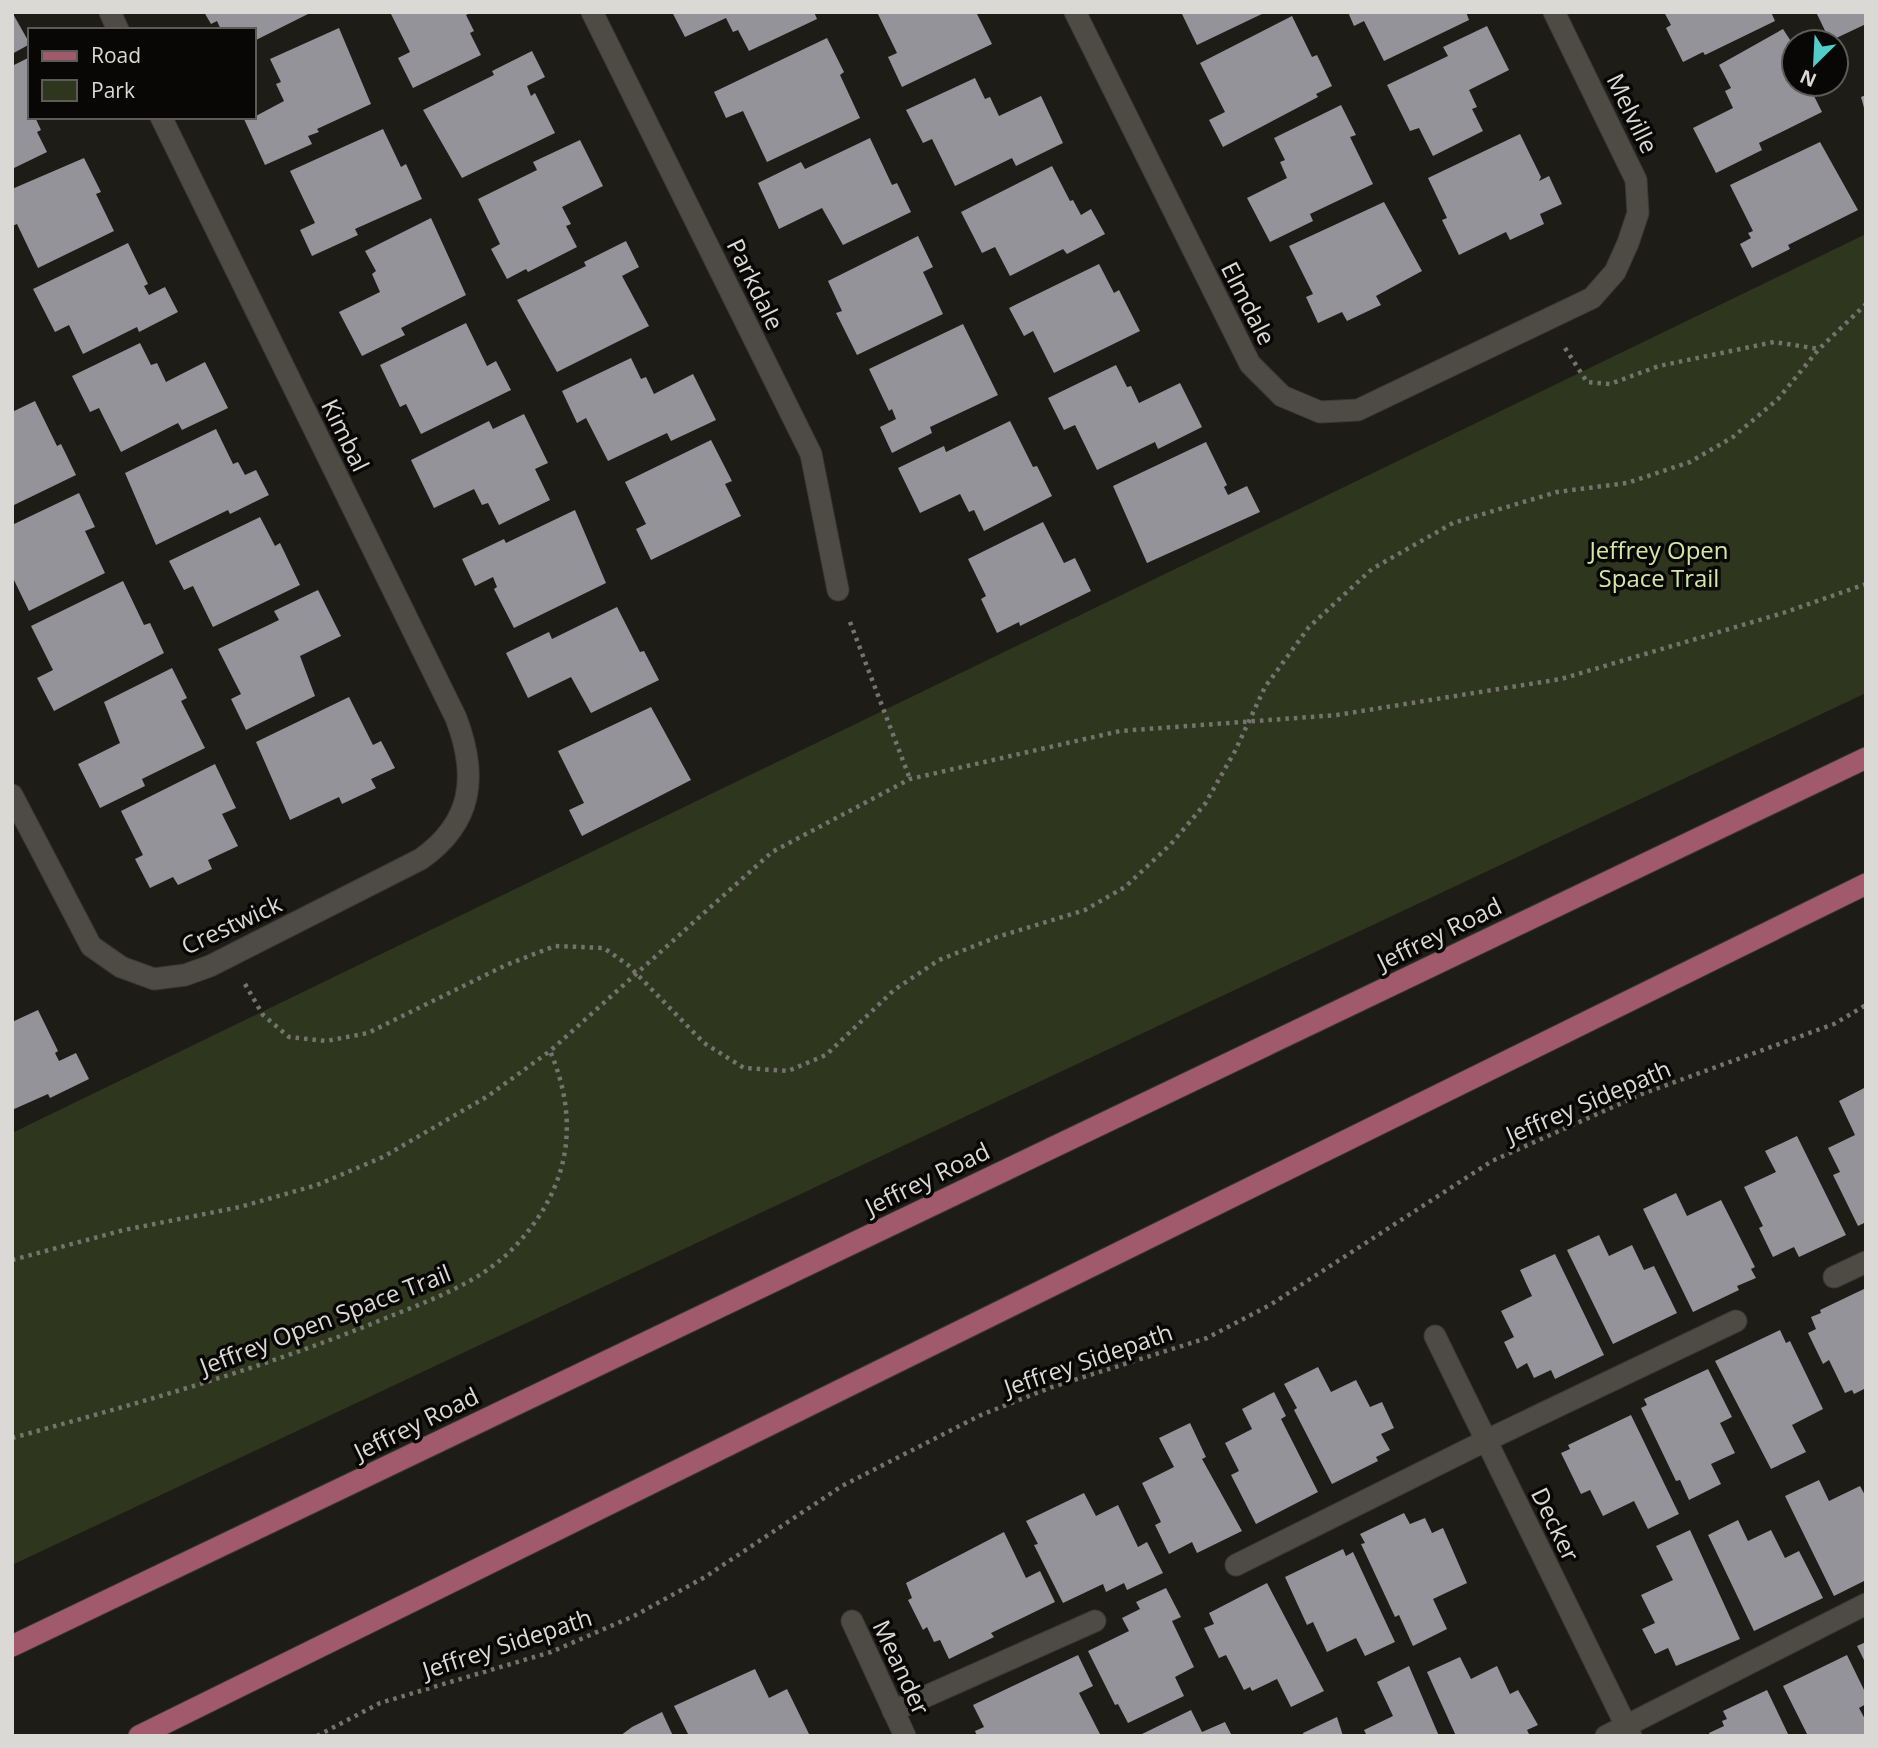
<svg xmlns="http://www.w3.org/2000/svg" width="1878" height="1748" font-family="'Open Sans',sans-serif">
	<style>
		.green { fill: #2f361e }
		.building { fill: #94939a }
		.lines { fill: none; stroke-linecap: round; stroke-linejoin: round }
		.minor-casing { stroke: #3a3935; stroke-width: 23 }
		.major-casing { stroke: #3a3935; stroke-width: 23 }
		.path { stroke: #74736e; stroke-width: 4.5; stroke-dasharray: 3.5 5; stroke-linecap: butt }
		.minor { stroke: #4d4b44; stroke-width: 21 }
		.major { stroke: #a1596c; stroke-width: 21 }
		.labels { text-anchor: middle; dominant-baseline: central; stroke-width: 7; stroke-linejoin: round; paint-order: stroke }
		.street-label { font-size: 24px; fill: #dad9d5; stroke: #080705 }
		.park-label { font-size: 24px; fill: #d2e7a6; stroke: #080705 }
	</style>
	<rect width="100%" height="100%" fill="#1e1c16"/>
	<!-- green -->
	<path class="green" d="M1866,234V693L12,1565V1133Z"/>
	<!-- building -->
	<g class="building">
		<path d="M12,12L30,44L12,54Z"/>
		<path d="M204,12H312L254,41V30H221L217,21L211,24Z"/>
		<path d="M390,12H472L466,15L474,31L470,33L481,55L413,88L398,58L410,52Z"/>
		<path d="M672,12H814L817,19L749,51L738,30L733,32L726,18L685,37Z"/>
		<path d="M877,12H976L992,44L902,87L888,57L897,53Z"/>
		<path d="M1181,12H1266L1197,45Z"/>
		<path d="M1348,12H1466L1469,20L1384,61L1364,21L1354,26Z"/>
		<path d="M1664,12H1771L1775,21L1705,55L1703,52L1683,62L1666,28L1671,25Z"/>
		<path d="M1816,12H1866V24L1830,41Z"/>
		<path d="M1292,16L1312,57L1317,55L1332,86L1316,94L1318,97L1223,147L1209,120L1225,112L1200,63Z"/>
		<path d="M1487,26L1509,70L1469,90L1477,107L1472,109L1483,131L1433,156L1419,128L1410,131L1387,85L1448,56L1443,47Z"/>
		<path d="M339,28L371,104L317,129L319,132L308,136L312,144L265,165L244,119L254,117L284,101L276,84L281,82L270,59Z"/>
		<path d="M1783,29L1794,46V84H1808L1822,112L1759,143L1762,150L1716,173L1693,128L1733,108L1725,91L1731,88L1719,65Z"/>
		<path d="M827,38L844,72L840,75L860,118L767,162L743,111L726,118L714,92Z"/>
		<path d="M532,51L545,77L527,86L531,96L535,93L555,133L462,178L423,110L494,75L492,71Z"/>
		<path d="M30,57V117H35L41,130L37,132L47,152L12,169V66Z"/>
		<path d="M975,78L985,99L990,97L999,116L1041,96L1063,143L1016,166L1012,158L955,186L932,139L923,143L906,110Z"/>
		<path d="M1866,95V115L1861,97Z"/>
		<path d="M1341,105L1356,135L1350,137L1373,184L1310,214L1313,221L1270,242L1247,198L1287,178L1280,162L1285,160L1274,138Z"/>
		<path d="M383,129L401,167L406,164L422,199L355,229L358,235L312,256L300,230L315,223L290,171Z"/>
		<path d="M1520,134L1541,177L1539,181L1549,176L1562,204L1540,214L1544,224L1510,240L1506,232L1459,255L1442,220L1447,218L1428,178Z"/>
		<path d="M870,138L892,185L897,183L911,212L843,245L822,208L779,229L758,183L801,162L805,169Z"/>
		<path d="M580,140L603,186L562,207L571,224L566,226L577,247L528,272L526,269L507,279L491,249L500,244L478,199L537,170L533,162Z"/>
		<path d="M1820,142L1858,210L1788,245L1790,249L1752,268L1740,244L1751,238L1748,233L1753,231L1730,185Z"/>
		<path d="M84,158L101,192L96,194L114,231L38,268L17,224L12,226V189Z"/>
		<path d="M1052,166L1070,201L1073,200L1081,215L1091,209L1105,234L1067,254L1063,249L1010,276L995,247L982,253L961,212Z"/>
		<path d="M1384,202L1422,271L1376,296L1381,305L1347,321L1342,312L1318,323L1306,297L1313,294L1289,246Z"/>
		<path d="M431,218L466,295L401,328L405,335L362,356L339,312L380,292L372,274L376,271L365,251Z"/>
		<path d="M918,236L933,267L923,272L943,314L857,355L836,313L842,311L828,281Z"/>
		<path d="M626,241L639,267L622,276L649,326L557,372L517,300L586,266L584,262Z"/>
		<path d="M128,243L148,284L144,286L149,295L165,287L178,312L139,332L137,327L83,354L69,325L55,332L33,289Z"/>
		<path d="M1099,264L1114,293L1119,290L1140,331L1054,373L1033,331L1024,336L1009,308Z"/>
		<path d="M466,323L487,366L496,361L511,390L421,434L406,404L400,407L380,365Z"/>
		<path d="M963,324L998,395L930,427L932,433L892,453L880,427L896,419L892,409L889,411L869,369Z"/>
		<path d="M140,343L151,365L157,363L166,382L205,362L228,408L182,430L178,423L121,452L99,408L90,412L72,376Z"/>
		<path d="M631,358L641,379L646,377L654,394L693,374L716,420L671,441L667,433L608,461L586,418L577,423L562,391Z"/>
		<path d="M1116,365L1127,387L1131,386L1139,403L1180,383L1202,427L1158,449L1155,442L1097,470L1075,425L1064,430L1048,398Z"/>
		<path d="M35,401L57,446L61,444L76,475L12,506V412Z"/>
		<path d="M524,414L548,463L535,469L550,500L499,525L488,503L482,505L474,489L434,508L411,460L489,421L493,429Z"/>
		<path d="M1010,421L1033,467L1037,466L1052,496L984,531L974,510L969,512L960,494L920,513L898,468L944,446L946,452Z"/>
		<path d="M216,429L233,464L238,462L245,475L256,470L269,495L230,514L228,510L156,545L125,473Z"/>
		<path d="M711,440L732,481L725,484L741,516L651,560L636,529L646,524L625,482Z"/>
		<path d="M1206,442L1227,485L1224,487L1228,495L1247,486L1260,512L1147,563L1113,486Z"/>
		<path d="M79,493L95,527L85,531L105,573L29,611L12,576V525Z"/>
		<path d="M575,510L606,583L514,628L494,589L497,587L493,577L475,586L462,559L504,539L506,543Z"/>
		<path d="M260,517L275,546L280,543L300,585L213,627L193,586L184,590L169,561Z"/>
		<path d="M1043,522L1064,563L1075,558L1091,591L1020,626L1019,622L997,633L981,599L986,596L968,559Z"/>
		<path d="M123,581L144,625L150,623L164,653L54,711L37,678L53,670L31,626Z"/>
		<path d="M318,590L341,636L300,656L315,696L246,730L231,699L241,694L218,649L279,620L274,611Z"/>
		<path d="M617,607L640,652L644,651L659,680L591,713L571,677L528,698L506,653L549,632L552,639Z"/>
		<path d="M172,668L187,698L181,701L205,748L142,779L145,786L100,808L78,764L120,743L104,702Z"/>
		<path d="M349,697L373,745L381,741L395,768L371,779L376,788L342,804L339,797L290,820L256,742Z"/>
		<path d="M651,707L691,780L582,836L569,810L584,803L558,751Z"/>
		<path d="M215,764L236,808L222,814L238,846L208,860L212,869L178,885L173,877L150,888L135,859L143,855L121,811Z"/>
		<path d="M38,1010L58,1051L55,1053L59,1061L76,1053L89,1079L50,1098L48,1094L12,1110V1022Z"/>
		<path d="M1866,1087V1222L1858,1226L1833,1175L1840,1172L1828,1148L1855,1135L1839,1101Z"/>
		<path d="M1797,1136L1846,1235L1799,1257L1794,1247L1773,1257L1759,1228L1763,1226L1744,1187L1776,1172L1765,1151Z"/>
		<path d="M1676,1193L1687,1216L1721,1200L1755,1267L1751,1269L1756,1278L1737,1286L1739,1290L1693,1312L1643,1209Z"/>
		<path d="M1599,1235L1609,1256L1632,1245L1644,1270L1654,1266L1677,1313L1613,1344L1567,1250Z"/>
		<path d="M1555,1254L1604,1355L1555,1379L1551,1370L1534,1378L1527,1363L1517,1369L1504,1342L1514,1337L1501,1311L1532,1296L1520,1270Z"/>
		<path d="M1866,1288V1388L1854,1394L1852,1390L1845,1393L1829,1360L1823,1364L1808,1333L1816,1329L1811,1317L1821,1313L1820,1310Z"/>
		<path d="M1780,1330L1786,1343L1790,1341L1823,1409L1792,1425L1806,1452L1771,1469L1715,1361Z"/>
		<path d="M1318,1367L1331,1392L1356,1380L1370,1407L1382,1402L1394,1428L1381,1434L1390,1450L1376,1457L1378,1461L1332,1484L1294,1410L1297,1408L1284,1384Z"/>
		<path d="M1708,1369L1732,1417L1720,1423L1735,1453L1711,1464L1721,1484L1689,1500L1680,1480L1676,1481L1641,1408L1647,1405L1644,1399Z"/>
		<path d="M1274,1392L1286,1416L1281,1419L1318,1492L1256,1524L1231,1475L1239,1471L1225,1443L1252,1429L1242,1409Z"/>
		<path d="M1631,1415L1679,1514L1648,1529L1634,1501L1603,1516L1590,1490L1581,1494L1561,1453L1570,1449L1568,1445Z"/>
		<path d="M1190,1423L1206,1457L1202,1459L1242,1531L1197,1553L1192,1542L1169,1554L1155,1525L1161,1522L1142,1483L1174,1467L1159,1438Z"/>
		<path d="M1819,1480L1829,1501L1860,1486L1866,1497V1580L1834,1596L1785,1496Z"/>
		<path d="M1084,1493L1096,1516L1118,1505L1138,1547L1147,1542L1163,1573L1127,1590L1124,1583L1106,1592L1103,1584L1063,1603L1034,1545L1038,1544L1026,1521Z"/>
		<path d="M1404,1513L1410,1524L1425,1518L1432,1533L1443,1528L1467,1583L1433,1599L1447,1629L1413,1646L1399,1615L1395,1617L1361,1544L1365,1543L1360,1534Z"/>
		<path d="M1738,1520L1748,1541L1771,1530L1785,1558L1799,1551L1823,1598L1754,1631L1708,1535Z"/>
		<path d="M1690,1530L1740,1639L1676,1666L1668,1648L1655,1654L1642,1629L1655,1623L1641,1595L1673,1580L1656,1546Z"/>
		<path d="M1004,1532L1026,1578L1040,1571L1055,1602L991,1633L994,1637L949,1659L940,1640L934,1642L927,1627L923,1630L908,1600L912,1598L906,1583Z"/>
		<path d="M1343,1549L1346,1556L1353,1552L1395,1642L1365,1656L1356,1638L1327,1652L1313,1622L1307,1625L1285,1577Z"/>
		<path d="M1267,1583L1324,1691L1291,1707L1277,1679L1252,1691L1250,1687L1244,1690L1226,1655L1219,1658L1204,1628L1214,1624L1209,1613Z"/>
		<path d="M1166,1588L1181,1617L1172,1621L1194,1667L1175,1677L1184,1696L1128,1723L1118,1704L1115,1705L1088,1651L1129,1631L1122,1618L1140,1609L1136,1602Z"/>
		<path d="M1866,1642V1664L1857,1646Z"/>
		<path d="M1078,1655L1093,1686L1079,1693L1101,1736H977L975,1731L984,1727L973,1705Z"/>
		<path d="M1847,1655L1866,1694V1704L1859,1708L1866,1721V1736H1808L1783,1686Z"/>
		<path d="M1460,1657L1471,1679L1497,1666L1510,1694L1518,1690L1538,1725L1527,1730L1530,1736H1456L1427,1672Z"/>
		<path d="M1409,1666L1439,1736H1367L1364,1730L1393,1716L1377,1682Z"/>
		<path d="M755,1669L769,1698L787,1689L810,1736H689L674,1706Z"/>
		<path d="M1767,1690L1789,1736H1710L1709,1733L1724,1726L1722,1721L1727,1719L1723,1711Z"/>
		<path d="M1191,1710L1202,1732L1225,1722L1232,1736H1138Z"/>
		<path d="M662,1712L673,1736H620L632,1727Z"/>
		<path d="M1337,1717L1343,1736H1304L1303,1733Z"/>
	</g>
	<g class="lines">
		<!-- minor casing -->
		<g class="minor-casing">
			<g id="minor">
				<path d="M110,12L118,30"/>
				<path d="M592,12L811,454L838,590"/>
				<path d="M1075,12L1250,364L1282,396L1320,412L1358,410L1592,298L1615,272L1628,243L1638,213L1636,180L1554,12"/>
				<path d="M12,795L91,946L121,967L154,979L185,975L210,966L421,859C473,822 478,776 456,718L161,117"/>
				<path d="M1834,1277L1866,1262"/>
				<path d="M1435,1336L1631,1736"/>
				<path d="M1236,1565L1485,1441L1736,1321"/>
				<path d="M852,1621L905,1736"/>
				<path d="M893,1711L1095,1621"/>
				<path d="M1606,1736L1866,1604"/>
			</g>
		</g>
		<!-- major casing -->
		<g class="major-casing">
			<g id="major">
				<path d="M12,1646L1866,758"/>
				<path d="M139,1736L1866,884"/>
			</g>
		</g>
		<!-- path -->
		<g class="path">
			<path d="M1565,348L1587,382L1610,384L1659,366L1774,342L1819,349"/>
			<path d="M850,622L910,779"/>
			<path d="M245,984L263,1015L289,1037L326,1041L368,1033L506,965L555,946L604,948L628,965L704,1043L744,1068L788,1071L826,1055L894,990L939,960L997,937L1085,910L1125,887L1171,844L1205,804L1235,751L1265,687L1309,627L1372,569L1453,523L1557,492L1627,483L1690,462L1733,437L1778,399L1819,349L1866,304"/>
			<path d="M12,1260L124,1230L240,1207L317,1185L383,1157L488,1096L550,1051L772,852L910,779L1120,731L1337,715L1561,679L1783,613L1866,584"/>
			<path d="M12,1438C139,1403 265,1368 386,1318C433,1299 485,1281 519,1242C570,1185 580,1121 550,1051"/>
			<path d="M317,1736L380,1703L551,1652L634,1616L705,1577L842,1486L981,1415L1052,1387L1207,1338L1270,1305L1492,1161L1642,1094L1834,1024L1866,1005"/>
		</g>
		<!-- minor -->
		<use href="#minor" class="minor"/>
		<!-- major -->
		<use href="#major" class="major"/>
	</g>
	<g class="labels">
		<!-- street labels -->
		<g class="street-label">
			<text transform="translate(1633 113) rotate(64)">Melville</text>
			<text transform="translate(756 284) rotate(64)">Parkdale</text>
			<text transform="translate(1249 303) rotate(63)">Elmdale</text>
			<text transform="translate(346 435) rotate(64)">Kimbal</text>
			<text transform="translate(231 924) rotate(-25)">Crestwick</text>
			<text transform="translate(1439 933) rotate(-26)">Jeffrey Road</text>
			<text transform="translate(1588 1101) rotate(-23)">Jeffrey Sidepath</text>
			<text transform="translate(927 1178) rotate(-26)">Jeffrey Road</text>
			<text transform="translate(325 1319) rotate(-21)">Jeffrey Open Space Trail</text>
			<text transform="translate(1088 1359) rotate(-19)">Jeffrey Sidepath</text>
			<text transform="translate(416 1423) rotate(-26)">Jeffrey Road</text>
			<text transform="translate(1556 1524) rotate(64)">Decker</text>
			<text transform="translate(507 1643) rotate(-18)">Jeffrey Sidepath</text>
			<text transform="translate(902 1667) rotate(65)">Meander</text>
		</g>
		<!-- park labels -->
		<g class="park-label">
			<text x="1659" y="549">Jeffrey Open<tspan x="1659" dy="28">Space Trail</tspan></text>
		</g>
	</g>
	<!-- border -->
	<rect width="1878" height="1748" fill="none" stroke="#dad9d5" stroke-width="28"/>
	<!-- legend -->
	<rect x="28" y="28" width="228" height="91" fill="#080705" stroke="#5c5b58" stroke-width="2"/>
	<rect x="42" y="51" width="35" height="10" fill="#a1596c" stroke="#5c5b58" stroke-width="2"/>
	<text x="91" y="63" font-size="21" fill="#dad9d5">Road</text>
	<rect x="42" y="80" width="35" height="21" fill="#2f361e" stroke="#5c5b58" stroke-width="2"/>
	<text x="91" y="98" font-size="21" fill="#dad9d5">Park</text>
	<!-- north arrow -->
	<g transform="translate(1815 63) rotate(204)"><circle r="33" fill="#080705" stroke="#5c5b58" stroke-width="2"/>
	<path d="M0-5L12 26L0 18L-12 26Z" fill="#53cdca"/>
	<text y="-10" font-size="19" font-weight="bold" text-anchor="middle" fill="#dad9d5">N</text>
	</g>
</svg>
